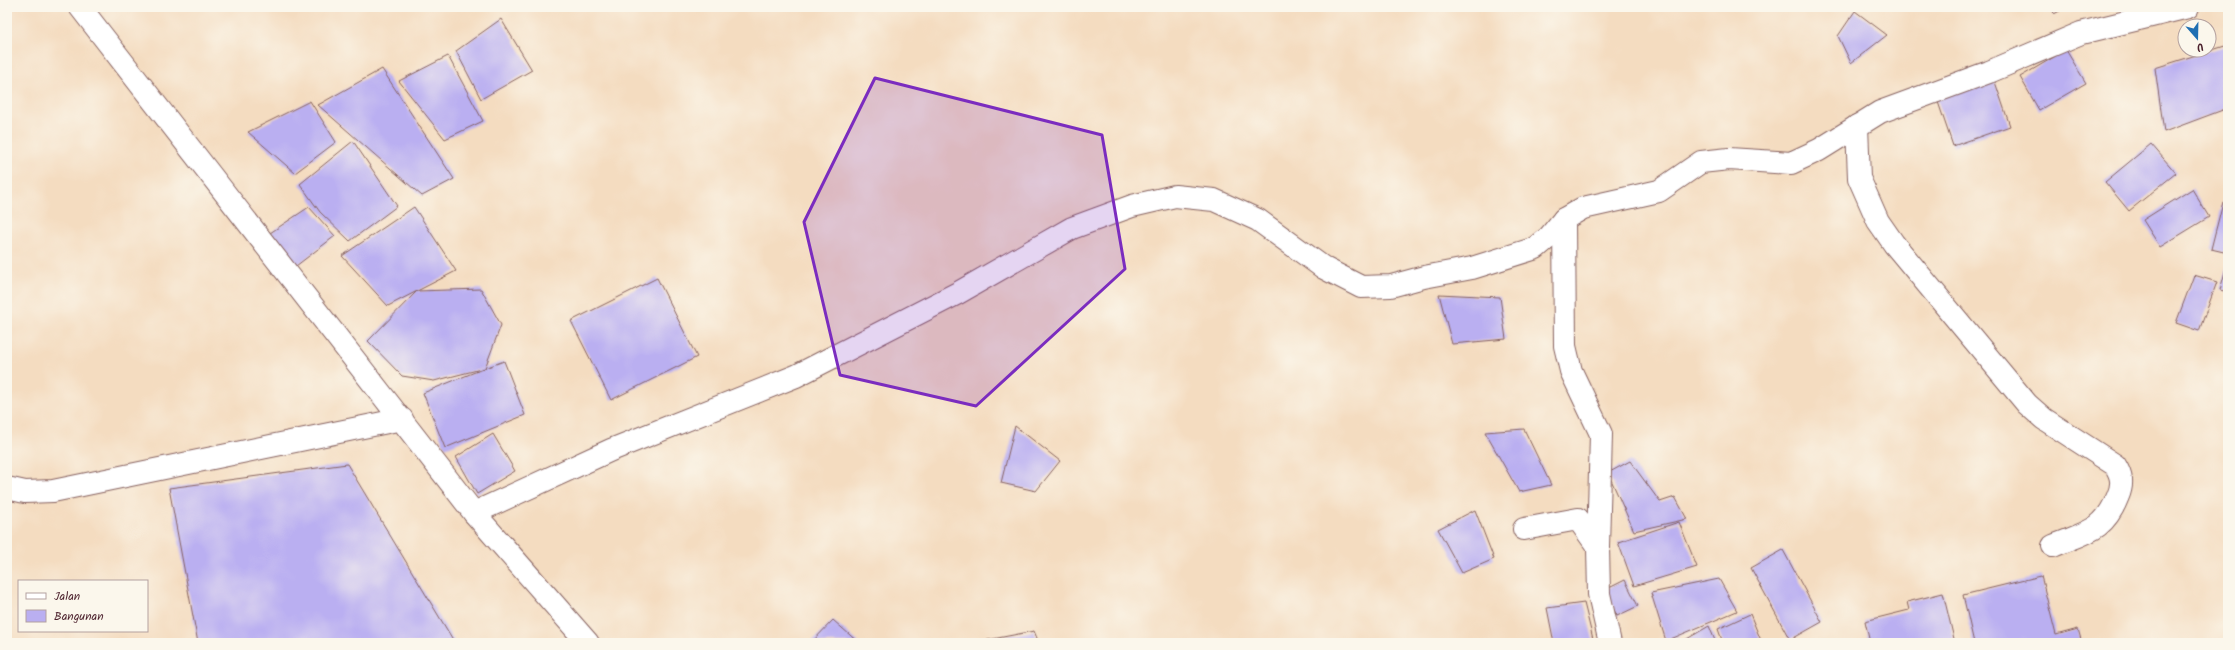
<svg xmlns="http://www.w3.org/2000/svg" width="2235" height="650" font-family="Kalam,sans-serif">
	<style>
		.building { fill: #baaff1 }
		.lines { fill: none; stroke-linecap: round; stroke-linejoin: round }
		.street-casing { stroke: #86615f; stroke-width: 24 }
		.street { stroke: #fff; stroke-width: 22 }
		.marked { fill: #7b2cbf; fill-opacity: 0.2; stroke: #7b2cbf; stroke-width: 3; stroke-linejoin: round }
	</style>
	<rect width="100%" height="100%" fill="#fbf7ec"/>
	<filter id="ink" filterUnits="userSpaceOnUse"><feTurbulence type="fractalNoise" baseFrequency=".025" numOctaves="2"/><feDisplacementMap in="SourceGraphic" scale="8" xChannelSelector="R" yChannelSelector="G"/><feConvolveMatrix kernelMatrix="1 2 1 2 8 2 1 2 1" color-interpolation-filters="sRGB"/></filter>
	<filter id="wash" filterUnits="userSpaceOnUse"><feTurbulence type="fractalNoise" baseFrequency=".012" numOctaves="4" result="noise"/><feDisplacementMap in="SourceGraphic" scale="16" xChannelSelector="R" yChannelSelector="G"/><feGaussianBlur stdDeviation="0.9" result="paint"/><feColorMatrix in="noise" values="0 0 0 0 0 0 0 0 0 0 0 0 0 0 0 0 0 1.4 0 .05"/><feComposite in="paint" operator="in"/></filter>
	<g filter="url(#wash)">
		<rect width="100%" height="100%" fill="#f4dcc0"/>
		<g id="blocks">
			<!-- building -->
			<g class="building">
				<path d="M2052,7H2067L2054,14Z"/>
				<path d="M1855,11L1887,35L1851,63L1838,36Z"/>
				<path d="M501,19L532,70L481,99L456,51Z"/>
				<path d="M2228,45V108L2164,132L2155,68Z"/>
				<path d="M2066,50L2086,83L2039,110L2020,77Z"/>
				<path d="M448,56L483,121L445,139L399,81Z"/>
				<path d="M382,69L454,179L422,196L318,105Z"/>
				<path d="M1993,76L2010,126L1953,146L1936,96Z"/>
				<path d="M310,101L336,142L295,173L248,132Z"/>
				<path d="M353,141L397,206L350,241L320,212L300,184Z"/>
				<path d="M2151,144L2176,173L2129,211L2105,182Z"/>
				<path d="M2192,189L2209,217L2160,247L2143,220Z"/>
				<path d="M2223,202L2228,203V253L2211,249Z"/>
				<path d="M309,207L335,236L296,266L270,233Z"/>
				<path d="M414,207L456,271L388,306L342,256Z"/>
				<path d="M2228,261V292L2220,290Z"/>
				<path d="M2194,275L2217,282L2199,331L2176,323Z"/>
				<path d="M657,278L697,357L611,400L571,321Z"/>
				<path d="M481,289L501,325L485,368L504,361L525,415L445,448L423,393L485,368L434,381L402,376L368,341L417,291Z"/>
				<path d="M1439,294L1500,297L1506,339L1452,344Z"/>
				<path d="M1015,426L1060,461L1036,491L1001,483Z"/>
				<path d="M1524,429L1551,485L1519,492L1485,432Z"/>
				<path d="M493,434L515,471L477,494L456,457Z"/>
				<path d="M1630,461L1660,502L1675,497L1687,519L1634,531L1608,473Z"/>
				<path d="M347,464L455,643H198L169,488Z"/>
				<path d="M1475,510L1494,559L1462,573L1438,529Z"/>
				<path d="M1679,522L1697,567L1634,586L1618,542Z"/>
				<path d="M1783,550L1822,622L1790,640L1751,568Z"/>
				<path d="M2041,576L2056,635L2078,629L2082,643H1974L1963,595Z"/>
				<path d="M1719,579L1737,611L1666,641L1651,593Z"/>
				<path d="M1625,580L1638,606L1617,616L1605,590Z"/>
				<path d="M1943,593L1955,643H1870L1865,621L1909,610L1907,602Z"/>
				<path d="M1584,603L1594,643H1554L1547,608Z"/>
				<path d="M1750,614L1762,643H1723L1718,629Z"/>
				<path d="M833,620L859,643H811Z"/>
				<path d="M1709,626L1716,643H1680Z"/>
				<path d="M1034,631L1039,643H977V642Z"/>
			</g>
		</g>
	</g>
	<g filter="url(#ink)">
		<use href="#blocks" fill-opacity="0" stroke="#86615f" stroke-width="1"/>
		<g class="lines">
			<!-- street casing -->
			<g class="street-casing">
				<g id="street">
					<path d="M80,7L474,513L588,643"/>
					<path d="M1857,126L1859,178L1878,221L1894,244L2027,404L2044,419L2115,465C2122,476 2123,484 2118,496C2104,532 2086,532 2053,546"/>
					<path d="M1564,219L1565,346L1571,371L1601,434L1598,547"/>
					<path d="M7,488L25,492L53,491L402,419"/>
					<path d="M474,513L611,450L796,376L958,293L1072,228L1132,206L1175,196L1214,200L1258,220L1324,268L1361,287L1391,286L1424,277L1472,268L1536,248L1550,236L1564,219L1583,208L1659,191L1701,162L1729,159L1791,163L1819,150L1880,112L1989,72L2081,33L2188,7"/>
					<path d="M1524,529L1578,519L1598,547L1599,594L1610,643"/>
				</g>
			</g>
			<!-- street -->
			<use href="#street" class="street"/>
		</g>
	</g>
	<!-- marked area -->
	<path class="marked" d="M875,78L1102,135L1125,269L976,406L840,375L804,222Z"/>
	<!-- margin -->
	<rect width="2235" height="650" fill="none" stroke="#fbf7ec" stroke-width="24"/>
	<!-- legend -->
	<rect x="18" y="580" width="130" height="52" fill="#fbf7ec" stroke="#b4a19f"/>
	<rect x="26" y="593" width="20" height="6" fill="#ffffff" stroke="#b4a19f"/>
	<text x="54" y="600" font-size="12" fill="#4a1f2b">Jalan</text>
	<rect x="26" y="610" width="20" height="12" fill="#baaff1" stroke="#b4a19f"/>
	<text x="54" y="620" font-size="12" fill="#4a1f2b">Bangunan</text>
	<!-- north arrow -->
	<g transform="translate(2197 38) rotate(160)"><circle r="19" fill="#fbf7ec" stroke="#b4a19f"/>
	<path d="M0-3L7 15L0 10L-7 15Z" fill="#1f6fb2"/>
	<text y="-6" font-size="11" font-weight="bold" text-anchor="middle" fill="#4a1f2b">U</text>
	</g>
</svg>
